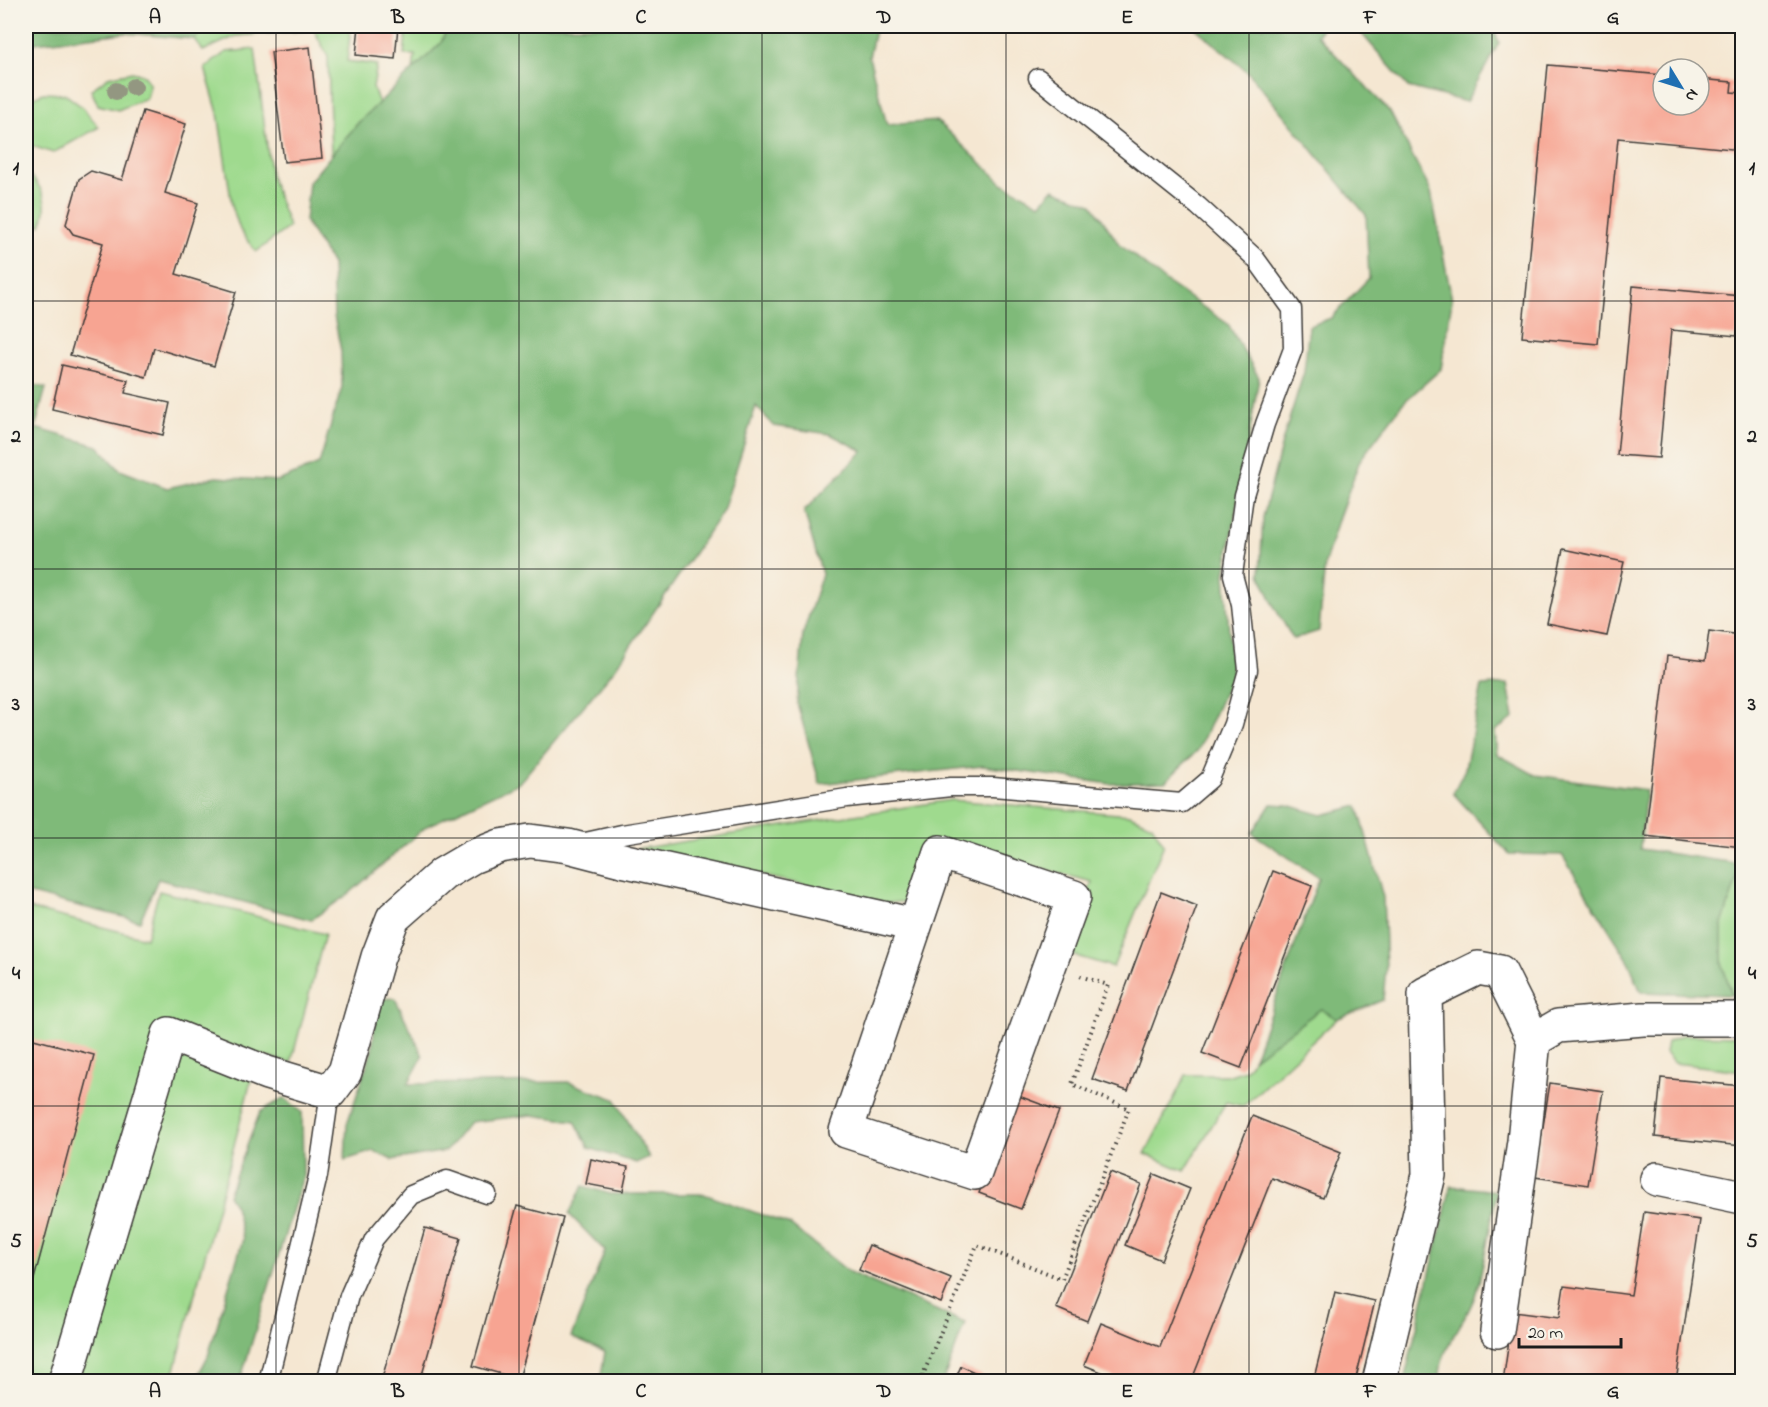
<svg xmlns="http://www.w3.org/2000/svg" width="1768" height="1407" font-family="'Indie Flower',sans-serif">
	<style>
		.green { fill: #9fda8e; stroke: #5e7b55; stroke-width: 1.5 }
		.forest { fill: #7fba79; stroke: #4e6b4a; stroke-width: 1.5 }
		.building { fill: #f7a492 }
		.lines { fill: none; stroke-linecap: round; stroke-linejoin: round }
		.lane-casing { stroke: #3d3a37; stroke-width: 21 }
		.street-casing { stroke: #3d3a37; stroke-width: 36 }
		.path { stroke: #3d3a37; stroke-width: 4; stroke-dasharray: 1.5 4.5; stroke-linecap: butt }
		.lane { stroke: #fff; stroke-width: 18 }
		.street { stroke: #fff; stroke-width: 33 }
		.tree { fill: #939781 }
		.grid { fill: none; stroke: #1c1c1c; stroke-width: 1.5; stroke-opacity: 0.55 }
		.neatline { fill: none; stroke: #1c1c1c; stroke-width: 2 }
		.grid-label { font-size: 20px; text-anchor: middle; font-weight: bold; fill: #1c1c1c }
	</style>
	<rect width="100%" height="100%" fill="#f7f3e8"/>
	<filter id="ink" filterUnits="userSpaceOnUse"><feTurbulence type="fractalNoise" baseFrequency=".0167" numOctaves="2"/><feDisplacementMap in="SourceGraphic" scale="12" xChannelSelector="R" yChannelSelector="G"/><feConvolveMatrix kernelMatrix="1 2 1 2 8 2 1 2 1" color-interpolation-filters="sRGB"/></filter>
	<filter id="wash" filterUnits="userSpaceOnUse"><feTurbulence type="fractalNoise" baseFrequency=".008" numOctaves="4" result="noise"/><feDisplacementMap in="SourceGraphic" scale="24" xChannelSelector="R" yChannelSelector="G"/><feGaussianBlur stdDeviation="1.35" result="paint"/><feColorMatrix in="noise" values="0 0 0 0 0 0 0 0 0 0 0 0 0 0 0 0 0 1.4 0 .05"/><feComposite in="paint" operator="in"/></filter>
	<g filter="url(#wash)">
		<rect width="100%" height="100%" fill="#f5e7d2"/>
		<!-- green -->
		<g class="green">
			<path d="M210,26H351L347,61L377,65L373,88L379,103L358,123L331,155L328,57L314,30L236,36L203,51L194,39Z"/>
			<path d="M407,26H448L441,43L413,71L415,55H404Z"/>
			<path d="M255,49L271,178L289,227L256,252L240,230L232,206L218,113L205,68L226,52Z"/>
			<path d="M132,72L144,75L150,85L147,98L118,110L98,105L91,90L108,77Z"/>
			<path d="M43,93L65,94L82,107L99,127L53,153L26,144V101Z"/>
			<path d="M26,171C42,186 51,203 41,225L26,223Z"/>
			<path d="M951,800L1130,815L1152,825L1164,844L1113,967L1066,953L1092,882L936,841L910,901L888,903L636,849Z"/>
			<path d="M1742,864V995H1732L1722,964V924Z"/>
			<path d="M159,891L325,934L291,1063L258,1054L172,1381L26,1382V908L146,938Z"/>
			<path d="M1321,1008L1337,1019L1243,1106L1226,1102L1185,1171L1145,1154L1186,1075H1230L1245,1070L1254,1058Z"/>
			<path d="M1683,1035L1742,1036V1071L1674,1063L1665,1053L1667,1042Z"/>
		</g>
		<!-- forest -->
		<g class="forest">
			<path d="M26,26H210L194,39L125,33L26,44Z"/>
			<path d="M448,26H876L869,57L887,125L937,121L1002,183L1040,204L1053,189L1092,204L1119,244L1169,284L1228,324L1259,378L1225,574L1232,675L1198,750L1165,782L1110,784L983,766L820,784L797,703L803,634L822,574L804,511L863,451L830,434L774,426L756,406L723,511L614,670L519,783L427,826L350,893L311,920L158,879L140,921L26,893V383L46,388L35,428L98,446L120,470L167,488L216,477L278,481L319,464L342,387L341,351L334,316L332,264L305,221L309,182L358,123L441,43Z"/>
			<path d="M1193,26H1324L1317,35L1390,112L1431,192L1452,300L1441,369L1403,403L1360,460L1339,517L1325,563L1319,631L1293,639L1275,608L1260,574L1263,517L1283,439L1304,372L1309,326L1331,318L1369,278L1366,215L1249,73Z"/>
			<path d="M1355,26H1492L1499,43L1466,102L1408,87Z"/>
			<path d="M1508,684L1514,718L1495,731L1497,754L1535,775L1646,790L1640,849L1742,864L1722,924V964L1732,995L1641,992L1627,958L1562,855L1509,854L1453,793L1465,769L1482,686Z"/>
			<path d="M1271,804L1288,805L1322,815L1358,806L1383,897L1386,967L1383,1000L1337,1019L1321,1009L1254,1058L1319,878L1252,833Z"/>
			<path d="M395,998L423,1056L408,1084L568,1082L615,1099L649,1157L636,1163L589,1148L575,1121L532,1115L470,1122L446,1151L392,1160L374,1151L345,1160L347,1124L372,1050L378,999Z"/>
			<path d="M284,1098L302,1112L303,1176L240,1381H195L208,1356L243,1239L235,1206L228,1195L260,1112Z"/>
			<path d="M583,1186L610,1194H704L790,1225L849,1272L965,1323L943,1381H600L605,1352L571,1337L605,1251L569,1214Z"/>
			<path d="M1451,1186L1497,1191C1490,1224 1485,1265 1475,1296C1465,1325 1438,1349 1440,1381H1404Z"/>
		</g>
		<g id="blocks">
			<!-- building -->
			<g class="building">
				<path d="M359,26H398L395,59L356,55Z"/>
				<path d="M310,47L322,158L284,162L271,52Z"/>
				<path d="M1548,65L1663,75V105H1699V79L1732,82L1731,92L1742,93V150L1618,138L1598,344L1522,337Z"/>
				<path d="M143,111L186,124L165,193L198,203L176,274L236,292L214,366L154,348L146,377L70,355L103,243L73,234L66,224L79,179L91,171L122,180Z"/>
				<path d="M26,259L34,262L26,287Z"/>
				<path d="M1633,286L1741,296L1737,336L1671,330L1659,458L1617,455Z"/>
				<path d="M62,365L128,380L125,393L170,403L163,435L52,409Z"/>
				<path d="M1563,549L1624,562L1607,636L1547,624Z"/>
				<path d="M1709,631L1742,635V847L1645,836L1667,656L1705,661Z"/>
				<path d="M1273,871L1312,886L1241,1068L1202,1053Z"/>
				<path d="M1161,892L1197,906L1128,1091L1092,1079Z"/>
				<path d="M26,1037L94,1055L26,1309Z"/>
				<path d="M1661,1078L1742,1086V1146L1655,1137Z"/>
				<path d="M1550,1083L1603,1091L1588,1185L1535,1177Z"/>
				<path d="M1016,1095L1059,1111L1021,1209L979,1193Z"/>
				<path d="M1252,1116L1341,1152L1323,1198L1272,1178L1191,1382H1126L1084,1365L1101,1323L1160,1347Z"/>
				<path d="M591,1159L628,1167L623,1191L586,1184Z"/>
				<path d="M1110,1172L1141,1184L1087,1321L1056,1308Z"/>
				<path d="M1154,1174L1190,1189L1161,1260L1125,1245Z"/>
				<path d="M517,1206L563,1218L519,1379L473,1366Z"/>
				<path d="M1644,1212L1700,1220L1676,1382H1503L1513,1312L1559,1318L1564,1286L1631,1295Z"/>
				<path d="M425,1228L461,1238L420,1382H381Z"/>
				<path d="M869,1245L951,1278L941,1303L859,1270Z"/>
				<path d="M1335,1292L1375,1301L1355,1382H1313Z"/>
				<path d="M961,1366L996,1382H954Z"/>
			</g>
		</g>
	</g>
	<g filter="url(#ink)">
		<use href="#blocks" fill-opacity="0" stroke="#3d3a37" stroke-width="1.5"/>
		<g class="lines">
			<!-- lane casing -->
			<g class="lane-casing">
				<g id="lane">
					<path d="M581,843L622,834L847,798L951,787H993L1182,803L1210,779L1233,724L1248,670L1241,605L1233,575L1244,495L1265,424L1293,349L1292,309L1255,258L1198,206L1038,78"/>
					<path d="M268,1382L318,1176L330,1092"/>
					<path d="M326,1382L349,1296L374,1239L411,1195L447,1180L487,1194"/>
				</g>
			</g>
			<!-- street casing -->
			<g class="street-casing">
				<g id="street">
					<path d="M940,852L1074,897L975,1173L846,1131Z"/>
					<path d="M1657,1179L1742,1197"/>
					<path d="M1497,1331L1524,1141L1534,1040"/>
					<path d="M65,1382L169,1034L267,1073L330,1092L345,1072L378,957L393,918L443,874L472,857L500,846L530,841L568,846L626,861L915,925"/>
					<path d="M1379,1382L1429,1175L1425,994L1478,968L1500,972L1534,1040L1558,1026L1643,1019H1742"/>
				</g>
			</g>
			<!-- path -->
			<path class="path" d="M920,1382L977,1245L1062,1279L1129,1109L1072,1084L1108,985L1080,976"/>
			<!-- lane -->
			<use href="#lane" class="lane"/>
			<!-- street -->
			<use href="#street" class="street"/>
		</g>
		<!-- trees -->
		<g class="tree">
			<circle cx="134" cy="87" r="9"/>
			<circle cx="116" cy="91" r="9"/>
		</g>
	</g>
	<!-- grid -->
	<path class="grid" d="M276,26V1382M519,26V1382M762,26V1382M1006,26V1382M1249,26V1382M1492,26V1382M26,301H1742M26,569H1742M26,838H1742M26,1106H1742"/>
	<!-- margin -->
	<rect width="1768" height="1407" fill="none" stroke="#f7f3e8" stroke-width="66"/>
	<!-- north arrow -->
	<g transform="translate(1681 87) rotate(128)"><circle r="28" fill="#f7f3e8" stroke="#9f9d96" stroke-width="1.5"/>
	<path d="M0-4.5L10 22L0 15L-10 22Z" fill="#1f6fb2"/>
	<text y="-9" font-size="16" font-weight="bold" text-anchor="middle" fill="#1c1c1c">N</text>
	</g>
	<!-- scale -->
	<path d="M1519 1338v9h102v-9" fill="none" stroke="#1c1c1c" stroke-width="3"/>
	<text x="1528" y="1338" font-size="18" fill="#1c1c1c" stroke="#f7f3e8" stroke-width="4.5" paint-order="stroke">20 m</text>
	<rect x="33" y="33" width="1702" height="1341" class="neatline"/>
	<g class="grid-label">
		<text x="155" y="23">A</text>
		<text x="398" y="23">B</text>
		<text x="641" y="23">C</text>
		<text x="884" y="23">D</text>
		<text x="1127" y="23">E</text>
		<text x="1370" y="23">F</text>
		<text x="1613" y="23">G</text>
		<text x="16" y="174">1</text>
		<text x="1752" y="174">1</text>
		<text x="16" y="442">2</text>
		<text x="1752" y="442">2</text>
		<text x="16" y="710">3</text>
		<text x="1752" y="710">3</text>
		<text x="16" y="979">4</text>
		<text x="1752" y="979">4</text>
		<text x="16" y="1247">5</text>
		<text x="1752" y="1247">5</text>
		<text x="155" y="1397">A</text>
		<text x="398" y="1397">B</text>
		<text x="641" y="1397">C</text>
		<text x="884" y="1397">D</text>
		<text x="1127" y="1397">E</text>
		<text x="1370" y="1397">F</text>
		<text x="1613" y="1397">G</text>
	</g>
</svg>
